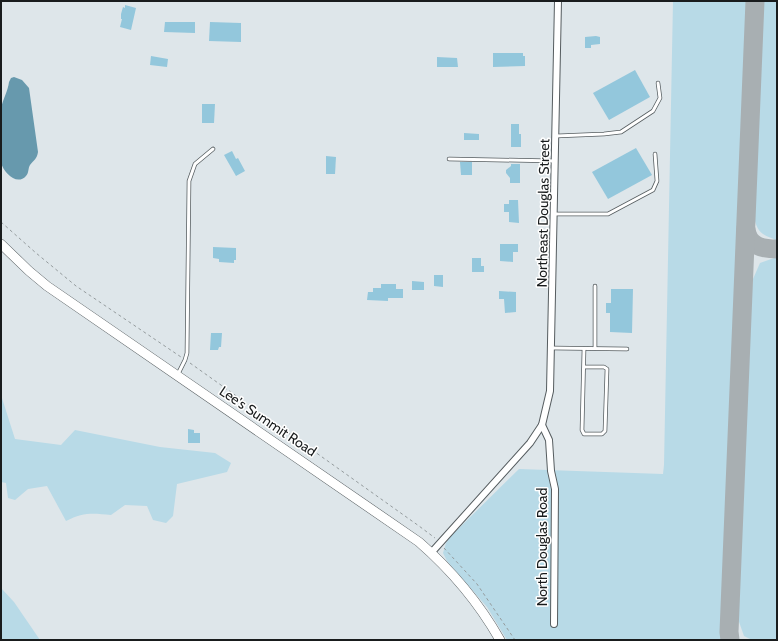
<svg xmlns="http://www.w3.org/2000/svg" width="778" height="641" font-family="Cabin,sans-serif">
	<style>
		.green { fill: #b8dae7 }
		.water { fill: #6799ad }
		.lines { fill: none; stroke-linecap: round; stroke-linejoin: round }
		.taxiway { stroke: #a8afb2; stroke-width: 19 }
		.building { fill: #93c7dc }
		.lane-casing { stroke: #555c5f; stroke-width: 4.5 }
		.street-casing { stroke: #555c5f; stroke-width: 8 }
		.secondary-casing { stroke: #555c5f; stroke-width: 10 }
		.path { stroke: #949b9d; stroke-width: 1; stroke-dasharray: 3 3; stroke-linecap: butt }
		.lane { stroke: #fff; stroke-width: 3 }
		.street { stroke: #fff; stroke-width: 6 }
		.secondary { stroke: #fff; stroke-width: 9 }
		.labels { text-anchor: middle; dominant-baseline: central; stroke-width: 3; stroke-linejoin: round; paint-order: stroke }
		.street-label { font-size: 14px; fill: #191c1d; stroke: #fff }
	</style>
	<rect width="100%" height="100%" fill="#dee6ea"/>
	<!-- green -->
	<g class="green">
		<path d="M673,1H750L724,631L726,640H507L487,607L447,561L443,553L446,543L450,537L519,469L663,474L664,465Z"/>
		<path d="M760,1H777V241C773,238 767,237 763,234C751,226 753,199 752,186Z"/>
		<path d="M777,257V640H752L744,636L738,619L736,587L749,311L753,279L760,263Z"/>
		<path d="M1,395L15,439L61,445L75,430L160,447L215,453L231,463L227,472L177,484L173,516L166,523L153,520L147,506L125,505L111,515C93,513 83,512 66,521L47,486L28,489L15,500L8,498L6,483L1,482Z"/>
		<path d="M1,588L14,602L40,640H1Z"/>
	</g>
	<!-- water -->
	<path class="water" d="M14,77L22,80L29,88L38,152C37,159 34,160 30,165C28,168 29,173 26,176C17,186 4,173 1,163C0,157 0,115 1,108C3,99 8,91 9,82L11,78Z"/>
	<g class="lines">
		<!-- taxiway -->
		<g class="taxiway">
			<path d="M746,229C748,246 762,249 777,249"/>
			<path d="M730,640L729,632L755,1"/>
		</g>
	</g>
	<!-- building -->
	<g class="building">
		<path d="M125,5L136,8L131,30L120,27L122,19H121V14L123,7L125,8Z"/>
		<path d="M165,22H195V33L164,32Z"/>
		<path d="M210,22L241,23V42L209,41Z"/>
		<path d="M596,36L600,37V44L591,45V48H585V37Z"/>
		<path d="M493,53H523V56H525V66L493,67Z"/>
		<path d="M151,56L168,59L167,67L150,65Z"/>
		<path d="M437,57L457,58L458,67H437Z"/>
		<path d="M635,70L650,97L609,120L593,93Z"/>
		<path d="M202,104H215L214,123H202Z"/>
		<path d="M511,124H519V134H521V147H511Z"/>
		<path d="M464,133L479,134V140H464Z"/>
		<path d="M636,148L652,175L608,199L592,172Z"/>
		<path d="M232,151L236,159L238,158L245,171L236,176L224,155Z"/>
		<path d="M326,156L336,157L335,174H326Z"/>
		<path d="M460,162H472V175H461Z"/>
		<path d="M511,164H520V183H510V178L506,173V170L511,166Z"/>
		<path d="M509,200H518L519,223L509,222V212H504V204H509Z"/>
		<path d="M500,244H518V252H513V262L500,261Z"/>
		<path d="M213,247L236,248V260H234V263L219,262V259L213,258Z"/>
		<path d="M472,258H481V266H484V272H472Z"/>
		<path d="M434,275H443V287L434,286Z"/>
		<path d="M412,281L424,282V290H412Z"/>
		<path d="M381,284H396V289H403V298H388V301L367,300L368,292H373V288H381Z"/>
		<path d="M611,289H633L632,333L610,332V313H606V303H611Z"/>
		<path d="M499,291L516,292V312L505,313L504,299H499Z"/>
		<path d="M211,333H222L221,347H219L218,350H210Z"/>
		<path d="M188,429L194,430V433H200V443H188Z"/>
	</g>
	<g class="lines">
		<!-- lane casing -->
		<g class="lane-casing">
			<g id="lane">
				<path d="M556,136L604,134L621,132L653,111L660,98L658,83"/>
				<path d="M449,159L555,161"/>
				<path d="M555,214H608L653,190L657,181L655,154"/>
				<path d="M595,286V348"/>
				<path d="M552,348L627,349"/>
				<path d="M584,367H604L607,369L605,431L602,434H584L582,430L584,349"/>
				<path d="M178,374L185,360L187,353L189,181L195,164L213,149"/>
			</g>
		</g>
		<!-- street casing -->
		<g class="street-casing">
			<g id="street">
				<path d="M542,425L549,440L551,471L555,489L554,624"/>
				<path d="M431,553L530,443L542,425L550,391L558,1"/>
			</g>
		</g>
		<!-- secondary casing -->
		<g class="secondary-casing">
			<path id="secondary" d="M1,244L29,271L47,286L419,542C450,569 479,603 500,640"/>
		</g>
		<!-- path -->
		<g class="path">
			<path d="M1,222L36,253L76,286L181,357"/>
			<path d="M190,363L419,526L435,538"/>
			<path d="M444,548L477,584L515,640"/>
		</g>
		<!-- lane -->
		<use href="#lane" class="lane"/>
		<!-- street -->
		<use href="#street" class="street"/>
		<!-- secondary -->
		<use href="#secondary" class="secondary"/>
	</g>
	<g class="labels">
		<!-- street labels -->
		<g class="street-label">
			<text transform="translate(543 213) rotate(-89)">Northeast Douglas Street</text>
			<text transform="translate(268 421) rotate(34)">Lee's Summit Road</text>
			<text transform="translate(542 547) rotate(-90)">North Douglas Road</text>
		</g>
	</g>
	<!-- border -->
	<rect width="778" height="641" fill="none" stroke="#191c1d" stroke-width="4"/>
</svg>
